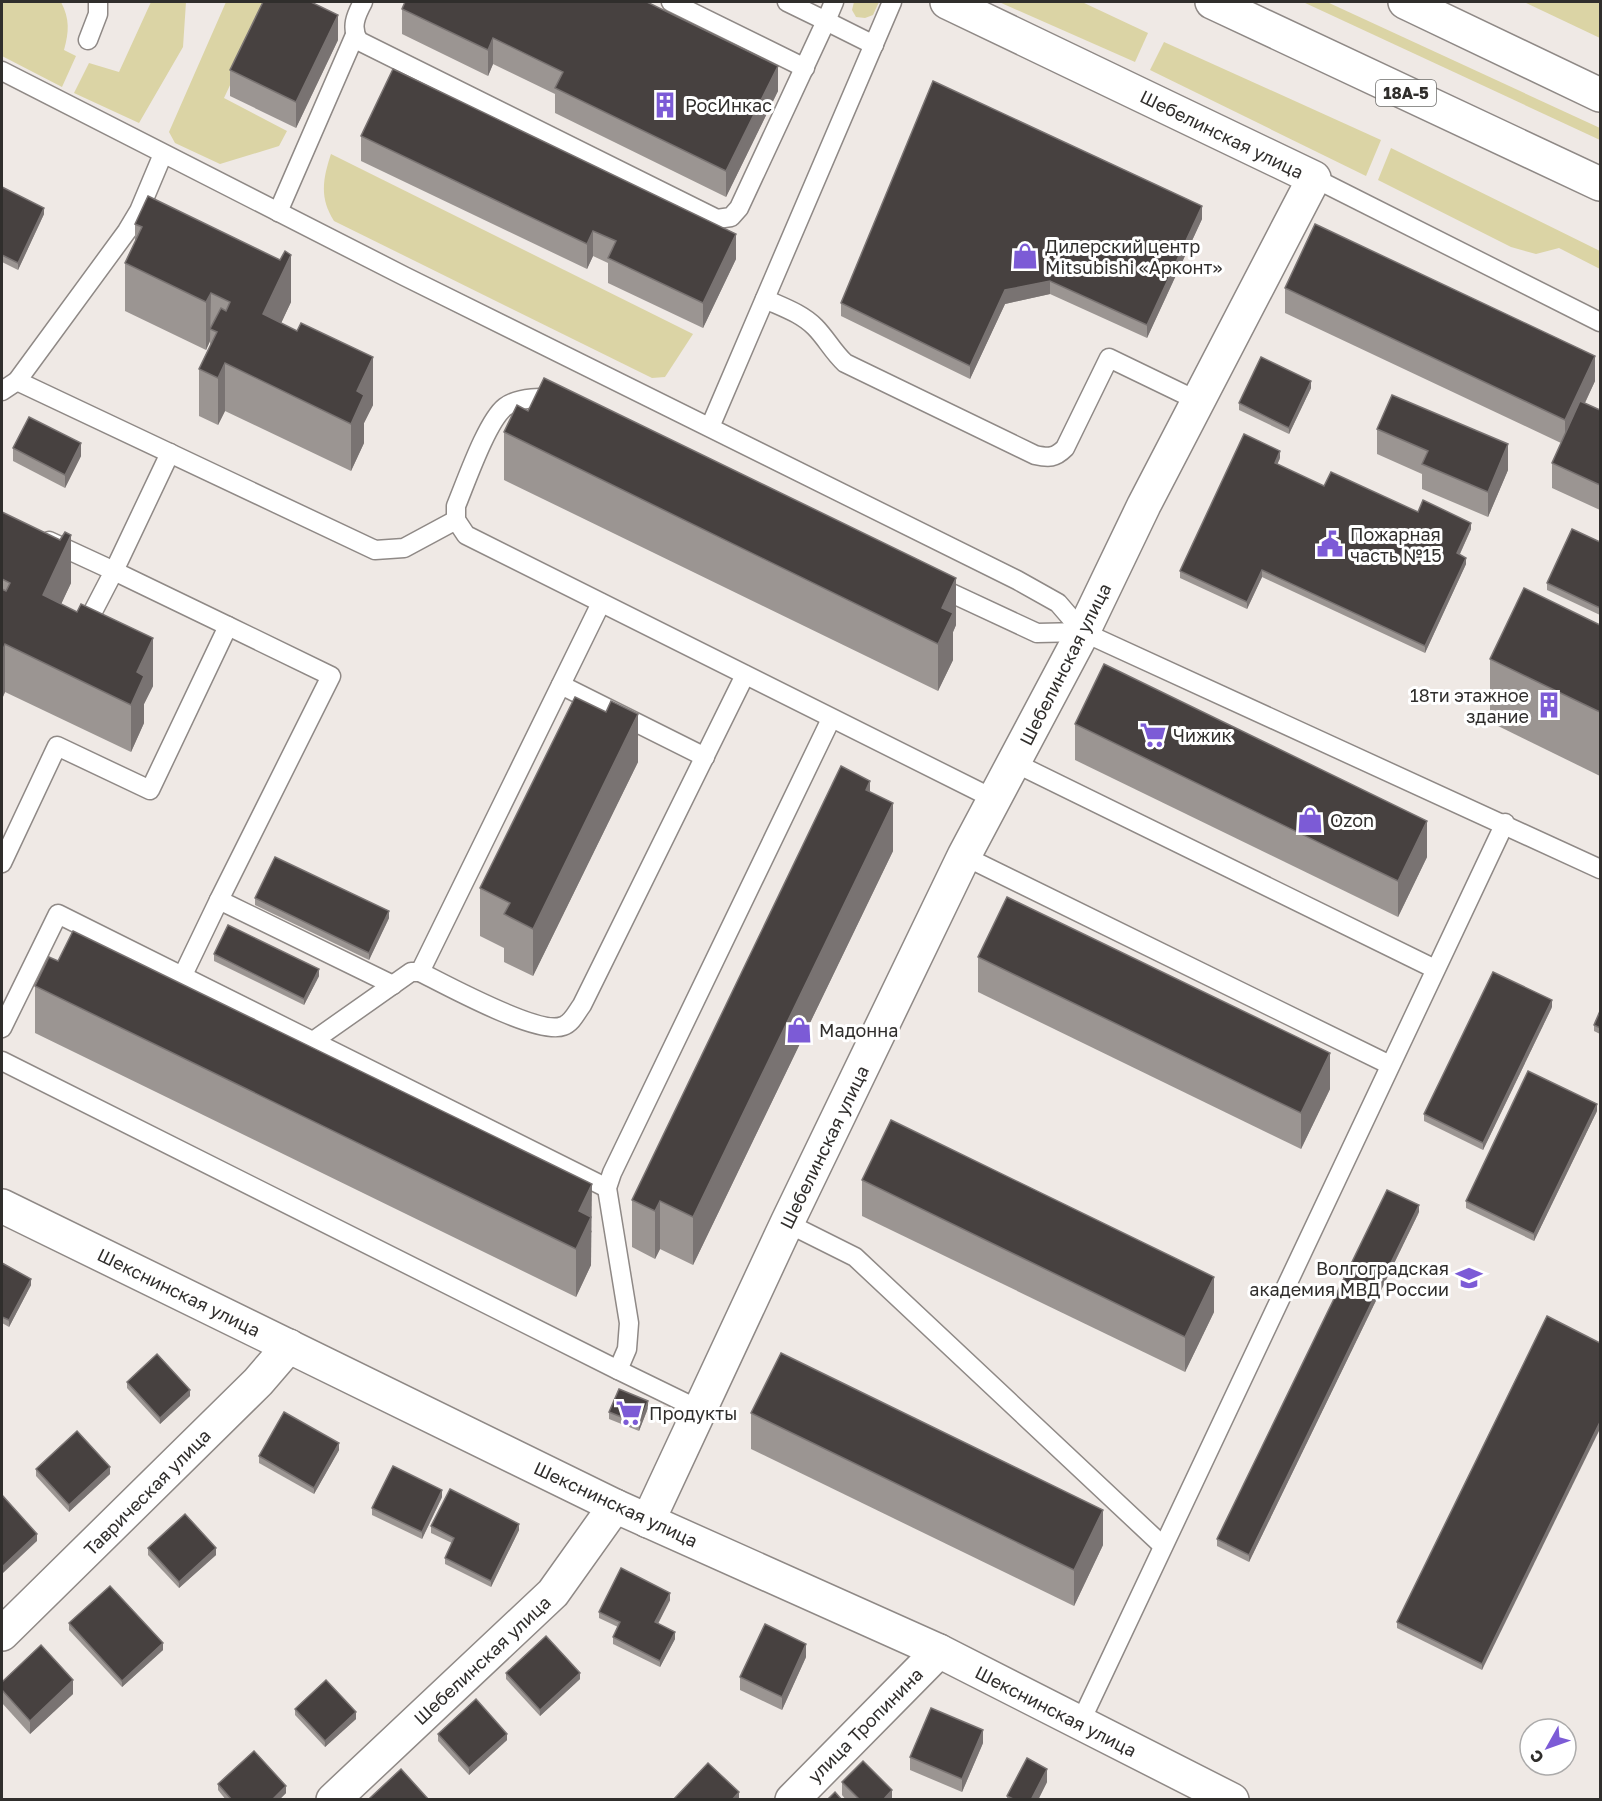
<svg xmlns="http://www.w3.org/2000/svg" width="1602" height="1801" font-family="'Golos Text',sans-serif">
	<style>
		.green { fill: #dbd4a5 }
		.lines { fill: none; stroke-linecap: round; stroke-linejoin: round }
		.lane-casing { stroke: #8f8986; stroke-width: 21 }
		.street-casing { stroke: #8f8986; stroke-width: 36 }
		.secondary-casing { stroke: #8f8986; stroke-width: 36 }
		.highway-casing { stroke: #8f8986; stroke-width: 36 }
		.lane { stroke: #fff; stroke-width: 18 }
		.street { stroke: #fff; stroke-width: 33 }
		.secondary { stroke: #fff; stroke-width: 33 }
		.highway { stroke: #fff; stroke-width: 33 }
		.wall { fill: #9b9592 }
		.shaded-wall { fill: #797372 }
		.building { fill: #474140; stroke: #797372; stroke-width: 1.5 }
		.labels { text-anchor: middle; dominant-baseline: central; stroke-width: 6; stroke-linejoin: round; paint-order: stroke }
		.shield { fill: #fff; stroke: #6e6d6b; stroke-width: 1.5 }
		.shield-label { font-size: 16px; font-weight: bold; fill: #302e2c }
		.poi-label { font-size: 18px; fill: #302e2c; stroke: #fff; text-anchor: start }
		.street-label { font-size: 18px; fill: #302e2c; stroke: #fff }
	</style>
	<rect width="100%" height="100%" fill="#efe9e5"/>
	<!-- green -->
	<g class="green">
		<path d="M2,2H61C70,19 69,32 64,50L76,56L62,87L2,56Z"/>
		<path d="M151,2H186L183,47L139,123L74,93L89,63L119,72Z"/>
		<path d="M226,2H269L224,98L287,131L279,146L220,164L175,143L169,132Z"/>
		<path d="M854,2H879L873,15L865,18L856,17L852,10Z"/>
		<path d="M999,2H1082L1148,33L1135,62Z"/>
		<path d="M1303,2H1327L1600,128V140Z"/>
		<path d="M1524,2H1600V38Z"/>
		<path d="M1164,42L1381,140L1366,176L1150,70Z"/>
		<path d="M1391,148L1600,251V269L1559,248L1536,254L1511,247L1378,180Z"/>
		<path d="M331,154L693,334L665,377L652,378L334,221C319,198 323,178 331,154Z"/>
	</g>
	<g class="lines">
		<!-- lane casing -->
		<g class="lane-casing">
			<g id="lane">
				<path d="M363,2C356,15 350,28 359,41L717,219L731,217L739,208L826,21L874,45"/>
				<path d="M671,2L805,68"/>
				<path d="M787,2L826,21L834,2"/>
				<path d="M88,40L98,14V2"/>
				<path d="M2,71L404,276L1017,580L1058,603L1083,632L1600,869"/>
				<path d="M1314,178L1600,322"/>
				<path d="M278,212L355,35"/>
				<path d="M765,299C782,307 801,313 815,327C826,338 833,352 845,363L1035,455C1049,458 1055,458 1065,448L1109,358L1198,401"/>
				<path d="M17,381L375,550L404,548L456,520"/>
				<path d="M2,391L17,381L127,231L139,211L163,154"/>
				<path d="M559,401C544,396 519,397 505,407C487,421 466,482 456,506V520L466,535L994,799"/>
				<path d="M710,427L892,2"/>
				<path d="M49,541L114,571L87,623"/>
				<path d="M934,585L1037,633L1083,632"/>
				<path d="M561,685L705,757"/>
				<path d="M1015,763L1435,969"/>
				<path d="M964,856L1390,1065"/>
				<path d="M2,863L57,746L150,790L228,626L114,571L170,453"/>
				<path d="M219,900L331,676L228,626"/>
				<path d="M420,972L601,603"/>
				<path d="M182,977L219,900L393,985"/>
				<path d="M2,1028L58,914L607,1188"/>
				<path d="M313,1041L411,972H420C446,985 539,1036 563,1026C572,1023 576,1013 582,1005L745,675"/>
				<path d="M2,1061L618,1370L627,1349L629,1323L607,1188L612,1173L831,719"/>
				<path d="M787,1223L855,1257L1163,1546"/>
				<path d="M618,1370L700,1410"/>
				<path d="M1080,1723L1505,823"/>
			</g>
		</g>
		<!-- street casing -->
		<g class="street-casing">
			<g id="street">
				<path d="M648,1521L787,1223L964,856L1083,632L1144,505L1314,178L947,2"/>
				<path d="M2,1634L258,1382L289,1346"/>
				<path d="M333,1800L553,1593L615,1506"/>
				<path d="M792,1800L939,1651"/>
			</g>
		</g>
		<!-- secondary casing -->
		<g class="secondary-casing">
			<path id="secondary" d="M2,1206L615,1506L939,1651L1232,1800"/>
		</g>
		<!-- highway casing -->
		<g class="highway-casing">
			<g id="highway">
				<path d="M1212,2L1600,184"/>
				<path d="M1405,2L1600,95"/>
			</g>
		</g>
		<!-- lane -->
		<use href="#lane" class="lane"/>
		<!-- street -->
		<use href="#street" class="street"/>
		<!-- secondary -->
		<use href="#secondary" class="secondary"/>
		<!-- highway -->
		<use href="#highway" class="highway"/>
	</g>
	<!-- wall -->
	<g class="wall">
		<path d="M402,9L778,91L726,197L555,113V94L493,64L488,76L402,34Z"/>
		<path d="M338,40L296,128L230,96V70Z"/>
		<path d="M361,136L736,259L703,328L608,283V263L593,256L587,269L361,161Z"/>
		<path d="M2,187L44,214L18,270L2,262Z"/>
		<path d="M1202,219L1147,338L1050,294L1005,304L970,379L841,316V303Z"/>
		<path d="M135,224L291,302L281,323L373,405L364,423V443L351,471L225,411L218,425L199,416V369L210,345V341L206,350L125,311V263L135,242Z"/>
		<path d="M1285,288L1595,381L1585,403L1600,410V510L1552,488V463L1561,443L1285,313Z"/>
		<path d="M1311,388L1289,434L1239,410V403Z"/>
		<path d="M1377,429L1508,470L1488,517L1422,489V474L1377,454Z"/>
		<path d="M504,432L956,625L953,632V660L938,691L504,480Z"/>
		<path d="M13,448L81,456L65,488L13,461Z"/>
		<path d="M1280,458L1277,464L1324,486L1418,512L1471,529L1460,554L1466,564L1425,653L1262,577L1247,609L1180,578V571Z"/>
		<path d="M2,512L71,583L61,604L153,686L144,704V723L131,752L5,692L2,699Z"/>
		<path d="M1600,542V615L1547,590V583Z"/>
		<path d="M1600,625V776L1490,722V659Z"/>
		<path d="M606,712L638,762L533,976L504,962V948L480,936V888Z"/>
		<path d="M1075,724L1427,857L1398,917L1075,760Z"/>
		<path d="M870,792L893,851L693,1265L660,1249L655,1259L632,1247V1200Z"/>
		<path d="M255,898L389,918L369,960L255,905Z"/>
		<path d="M214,954L319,976L304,1005L214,961Z"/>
		<path d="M978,957L1330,1089L1301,1149L978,992Z"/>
		<path d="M35,986L592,1231L591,1233V1265L576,1297L35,1033Z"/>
		<path d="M1552,1007L1483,1150L1424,1121V1114Z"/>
		<path d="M1600,1011V1034L1594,1031V1025Z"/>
		<path d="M1597,1111L1534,1241L1466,1208V1201Z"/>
		<path d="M862,1180L1214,1312L1185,1372L862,1216Z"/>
		<path d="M1419,1212L1249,1562L1217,1546V1539Z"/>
		<path d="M2,1263L31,1285L9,1327L2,1323Z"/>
		<path d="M1547,1316L1482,1670L1397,1628V1622Z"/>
		<path d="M127,1382L190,1396L160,1424L127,1388Z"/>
		<path d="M648,1408L639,1431L609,1419V1412Z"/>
		<path d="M751,1413L1103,1545L1074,1606L751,1449Z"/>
		<path d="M339,1450L314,1494L259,1463V1456Z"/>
		<path d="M36,1469L110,1474L69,1512L36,1476Z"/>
		<path d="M442,1497L422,1539L372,1515V1508Z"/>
		<path d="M431,1526L519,1530L491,1587L445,1564V1558L452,1543L431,1533Z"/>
		<path d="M148,1548L216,1555L179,1588L148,1555Z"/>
		<path d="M670,1600L658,1624L675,1639L660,1667L613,1644V1637L618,1627L599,1618V1612Z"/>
		<path d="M69,1623L163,1650L122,1687L69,1630Z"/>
		<path d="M806,1657L782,1710L740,1690V1677Z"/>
		<path d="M506,1673L580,1679L540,1716L506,1679Z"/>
		<path d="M2,1682L73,1694L30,1734L2,1703Z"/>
		<path d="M295,1709L356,1719L325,1747L295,1715Z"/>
		<path d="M438,1734L507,1740L469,1775L438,1741Z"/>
		<path d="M983,1743L962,1792L910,1770V1757Z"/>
		<path d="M842,1782L892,1800H846L842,1795Z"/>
		<path d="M1047,1782L1038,1800H1007V1796Z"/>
		<path d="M218,1784L286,1793L279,1800H226L218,1790Z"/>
	</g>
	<!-- shaded-wall -->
	<g class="shaded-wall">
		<path d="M338,15V40L296,128V102Z"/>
		<path d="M493,38V64L488,76V50Z"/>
		<path d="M778,66V91L726,197V171Z"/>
		<path d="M1202,206V219L1147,338V325Z"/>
		<path d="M44,208V214L18,270V263Z"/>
		<path d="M593,231V256L587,269V244Z"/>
		<path d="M736,234V259L703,328V303Z"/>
		<path d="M291,255V302L263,362V314Z"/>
		<path d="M1050,281V294L1005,304L970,379V366L1005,290Z"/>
		<path d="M211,293L210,341L206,350V302Z"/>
		<path d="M1595,356V381L1565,445V420Z"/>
		<path d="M373,357V405L364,423V443L351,471V424L357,391Z"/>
		<path d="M225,363V411L218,425V378Z"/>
		<path d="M1311,381V388L1289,434V428Z"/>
		<path d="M81,443V456L65,488V475Z"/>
		<path d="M1508,444V470L1488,517V492Z"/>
		<path d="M1280,451V458L1275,470V463Z"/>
		<path d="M1471,523V529L1457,560V553Z"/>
		<path d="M71,535V583L43,643V595Z"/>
		<path d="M1466,558V564L1425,653V646Z"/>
		<path d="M1262,570V577L1247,609V602Z"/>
		<path d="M956,578V625L953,632V660L938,691V644L942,608Z"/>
		<path d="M153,638V686L144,704V723L131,752V705L137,672Z"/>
		<path d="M5,644V692L2,699V652Z"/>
		<path d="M638,714V762L533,976V929Z"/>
		<path d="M870,781V828L866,790Z"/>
		<path d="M893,803V851L693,1265V1217Z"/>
		<path d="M1427,821V857L1398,917V881Z"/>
		<path d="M389,911V918L369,960V953Z"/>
		<path d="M319,969V976L304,1005V999Z"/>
		<path d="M1552,1000V1007L1483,1150V1143Z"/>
		<path d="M1330,1053V1089L1301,1149V1113Z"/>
		<path d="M1597,1104V1111L1534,1241V1234Z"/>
		<path d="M592,1184L591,1265L576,1297V1249L579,1211Z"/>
		<path d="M660,1201V1249L655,1259V1211Z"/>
		<path d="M1419,1205V1212L1249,1562V1555Z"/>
		<path d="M1214,1277V1312L1185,1372V1337Z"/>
		<path d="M31,1279V1285L9,1327V1320Z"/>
		<path d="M190,1390V1396L160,1424V1418Z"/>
		<path d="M648,1401V1408L639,1431V1424Z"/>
		<path d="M1600,1422V1429L1482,1670V1664Z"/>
		<path d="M339,1443V1450L314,1494V1488Z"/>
		<path d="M110,1467V1474L69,1512V1505Z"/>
		<path d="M442,1490V1497L422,1539V1532Z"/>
		<path d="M1103,1510V1545L1074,1606V1570Z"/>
		<path d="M519,1524V1530L491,1587V1581Z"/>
		<path d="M37,1534V1541L2,1574V1567Z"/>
		<path d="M216,1548V1555L179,1588V1582Z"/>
		<path d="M670,1593V1600L655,1629V1622Z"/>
		<path d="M675,1632V1639L660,1667V1661Z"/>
		<path d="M163,1643V1650L122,1687V1681Z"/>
		<path d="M806,1644V1657L782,1710V1697Z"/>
		<path d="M580,1673V1679L540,1716V1710Z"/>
		<path d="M73,1680V1694L30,1734V1721Z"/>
		<path d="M356,1712V1719L325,1747V1741Z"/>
		<path d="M983,1730V1743L962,1792V1779Z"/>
		<path d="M507,1734V1740L469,1775V1768Z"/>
		<path d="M1047,1769V1782L1038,1800H1031Z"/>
		<path d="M286,1786V1793L279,1800H272Z"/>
		<path d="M892,1790V1800H883Z"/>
		<path d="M739,1792V1800H732Z"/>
	</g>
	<!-- building -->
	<g class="building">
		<path d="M263,2H311L338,15L296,102L230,70Z"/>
		<path d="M405,2H647L778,66L726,171L555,88L563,72L493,38L488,50L402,9Z"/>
		<path d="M393,69L736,234L703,303L608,258L616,241L593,231L587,244L361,136Z"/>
		<path d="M933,81L1202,206L1147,325L1050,281L1005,290L970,366L841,303Z"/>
		<path d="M2,187L44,208L18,263L2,255Z"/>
		<path d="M148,196L280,260L285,251L291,255L263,314L297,331L301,323L373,357L357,391L364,395L351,424L225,363L218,378L199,369L217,332L210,329L221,308L226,311L230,302L211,293L206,302L125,263L142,227L135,224Z"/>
		<path d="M1315,224L1595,356L1565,420L1285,288Z"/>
		<path d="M1261,357L1311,381L1289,428L1239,403Z"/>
		<path d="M544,378L956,578L942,608L953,613L938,644L504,432L517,405L528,411Z"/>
		<path d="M1392,395L1508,444L1488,492L1422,464L1428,451L1377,429Z"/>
		<path d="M1580,401L1600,410V485L1552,463Z"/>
		<path d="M29,417L81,443L65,475L13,448Z"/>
		<path d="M1244,434L1280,451L1275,463L1324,486L1331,472L1418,512L1423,500L1471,523L1457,553L1466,558L1425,646L1262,570L1247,602L1180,571Z"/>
		<path d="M2,512L60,540L65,532L71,535L43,595L77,612L81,604L153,638L137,672L144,676L131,705L5,644L2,652V589L6,591L10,583L2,579Z"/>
		<path d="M1572,529L1600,542V608L1547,583Z"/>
		<path d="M1524,588L1600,625V712L1490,659Z"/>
		<path d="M1104,664L1427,821L1398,881L1075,724Z"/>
		<path d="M575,697L606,712L611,701L638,714L533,929L504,914L510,903L480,888Z"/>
		<path d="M841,766L870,781L866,790L893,803L693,1217L660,1201L655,1211L632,1200Z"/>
		<path d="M275,857L389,911L369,953L255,898Z"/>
		<path d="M1007,897L1330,1053L1301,1113L978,957Z"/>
		<path d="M228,925L319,969L304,999L214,954Z"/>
		<path d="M73,931L592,1184L579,1211L591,1217L576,1249L35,986L49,957L58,961Z"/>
		<path d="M1493,972L1552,1000L1483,1143L1424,1114Z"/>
		<path d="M1600,1011V1028L1594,1025Z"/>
		<path d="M1528,1071L1597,1104L1534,1234L1466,1201Z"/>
		<path d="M891,1120L1214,1277L1185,1337L862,1180Z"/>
		<path d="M1387,1190L1419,1205L1249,1555L1217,1539Z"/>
		<path d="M2,1263L31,1279L9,1320L2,1317Z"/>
		<path d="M1547,1316L1600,1343V1422L1482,1664L1397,1622Z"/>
		<path d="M781,1353L1103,1510L1074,1570L751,1413Z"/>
		<path d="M157,1354L190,1390L160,1418L127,1382Z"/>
		<path d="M619,1389L648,1401L639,1424L609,1412Z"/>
		<path d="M284,1412L339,1443L314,1488L259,1456Z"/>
		<path d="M77,1431L110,1467L69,1505L36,1469Z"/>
		<path d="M393,1466L442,1490L422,1532L372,1508Z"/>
		<path d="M450,1489L519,1524L491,1581L445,1558L454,1538L431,1526Z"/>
		<path d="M2,1495L37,1534L2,1567Z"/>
		<path d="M185,1514L216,1548L179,1582L148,1548Z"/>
		<path d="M621,1568L670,1593L655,1622L675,1632L660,1661L613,1637L620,1622L599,1612Z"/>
		<path d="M110,1586L163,1643L122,1681L69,1623Z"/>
		<path d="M765,1624L806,1644L782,1697L740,1677Z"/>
		<path d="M546,1636L580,1673L540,1710L506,1673Z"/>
		<path d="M41,1645L73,1680L30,1721L2,1690V1682Z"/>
		<path d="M326,1680L356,1712L325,1741L295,1709Z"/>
		<path d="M476,1699L507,1734L469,1768L438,1734Z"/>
		<path d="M931,1708L983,1730L962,1779L910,1757Z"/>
		<path d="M254,1751L286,1786L272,1800H232L218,1784Z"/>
		<path d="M1027,1758L1047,1769L1031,1800H1015L1007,1796Z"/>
		<path d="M863,1761L892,1790L883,1800H860L842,1782Z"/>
		<path d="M708,1763L739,1792L732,1800H673Z"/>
		<path d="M401,1769L429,1800H372L370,1798Z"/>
		<path d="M835,1792L842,1800H827Z"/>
	</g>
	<!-- icons -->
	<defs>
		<g id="building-bare" transform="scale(2.07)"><path d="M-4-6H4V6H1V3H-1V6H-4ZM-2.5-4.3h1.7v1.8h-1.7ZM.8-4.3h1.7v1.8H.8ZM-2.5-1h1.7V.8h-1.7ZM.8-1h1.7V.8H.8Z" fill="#7c5bd6" stroke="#fff" stroke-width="2.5" paint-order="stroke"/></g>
		<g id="shop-bare" transform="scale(2.07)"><path d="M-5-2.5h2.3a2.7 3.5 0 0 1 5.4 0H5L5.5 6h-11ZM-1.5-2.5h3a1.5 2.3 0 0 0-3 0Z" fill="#7c5bd6" stroke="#fff" stroke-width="2.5" paint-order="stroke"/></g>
		<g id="civic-bare" transform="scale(2.07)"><path d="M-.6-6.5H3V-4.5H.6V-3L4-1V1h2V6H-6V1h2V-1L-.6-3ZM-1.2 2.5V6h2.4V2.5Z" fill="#7c5bd6" stroke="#fff" stroke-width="2.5" paint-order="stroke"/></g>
		<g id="supermarket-bare" transform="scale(2.07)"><path d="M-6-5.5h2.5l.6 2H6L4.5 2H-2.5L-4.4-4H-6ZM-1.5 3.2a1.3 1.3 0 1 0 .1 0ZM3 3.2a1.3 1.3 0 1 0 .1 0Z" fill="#7c5bd6" stroke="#fff" stroke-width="2.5" paint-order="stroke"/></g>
		<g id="university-bare" transform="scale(2.07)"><path d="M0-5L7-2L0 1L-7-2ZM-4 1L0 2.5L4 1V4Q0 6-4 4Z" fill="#7c5bd6" stroke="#fff" stroke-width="2.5" paint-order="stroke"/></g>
	</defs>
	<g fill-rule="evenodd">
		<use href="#building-bare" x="665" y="105"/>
		<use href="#shop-bare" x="1025" y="256"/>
		<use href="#civic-bare" x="1330" y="544"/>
		<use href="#building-bare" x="1549" y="705"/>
		<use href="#supermarket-bare" x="1153" y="735"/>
		<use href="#shop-bare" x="1310" y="820"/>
		<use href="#shop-bare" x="799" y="1030"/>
		<use href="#university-bare" x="1469" y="1278"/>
		<use href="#supermarket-bare" x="629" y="1413"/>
	</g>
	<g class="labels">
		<!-- shield labels -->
		<rect class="shield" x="1376" y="80" width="60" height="26" rx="4.5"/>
		<g class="shield-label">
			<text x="1406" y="93">18А-5</text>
		</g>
		<!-- poi labels -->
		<g class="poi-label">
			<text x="685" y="105">РосИнкас</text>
			<text x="1045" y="246">Дилерский центр<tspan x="1045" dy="21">Mitsubishi «Арконт»</tspan></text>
			<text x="1350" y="534">Пожарная<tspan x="1350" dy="21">часть №15</tspan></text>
			<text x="1529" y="695" text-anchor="end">18ти этажное<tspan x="1529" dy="21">здание</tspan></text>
			<text x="1173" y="735">Чижик</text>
			<text x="1330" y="820">Ozon</text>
			<text x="819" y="1030">Мадонна</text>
			<text x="1449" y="1268" text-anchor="end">Волгоградская<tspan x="1449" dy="21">академия МВД России</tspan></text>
			<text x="649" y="1413">Продукты</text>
		</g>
		<!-- street labels -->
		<g class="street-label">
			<text transform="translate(1222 134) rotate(26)">Шебелинская улица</text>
			<text transform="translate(1065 664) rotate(-63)">Шебелинская улица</text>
			<text transform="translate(824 1147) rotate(-64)">Шебелинская улица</text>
			<text transform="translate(179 1292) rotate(26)">Шекснинская улица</text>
			<text transform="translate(147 1492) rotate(-45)">Таврическая улица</text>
			<text transform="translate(616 1504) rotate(25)">Шекснинская улица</text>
			<text transform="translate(482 1660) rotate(-43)">Шебелинская улица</text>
			<text transform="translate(1056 1711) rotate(27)">Шекснинская улица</text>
			<text transform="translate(865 1725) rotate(-45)">улица Тропинина</text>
		</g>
	</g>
	<!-- border -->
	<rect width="1602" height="1801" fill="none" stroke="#302e2c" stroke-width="6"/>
	<!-- north arrow -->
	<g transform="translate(1548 1747) rotate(230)"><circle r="28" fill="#ffffff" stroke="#acabab" stroke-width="1.5"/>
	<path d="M0-4.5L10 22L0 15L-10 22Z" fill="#7c5bd6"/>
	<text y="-9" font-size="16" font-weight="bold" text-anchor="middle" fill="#302e2c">С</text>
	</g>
</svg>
